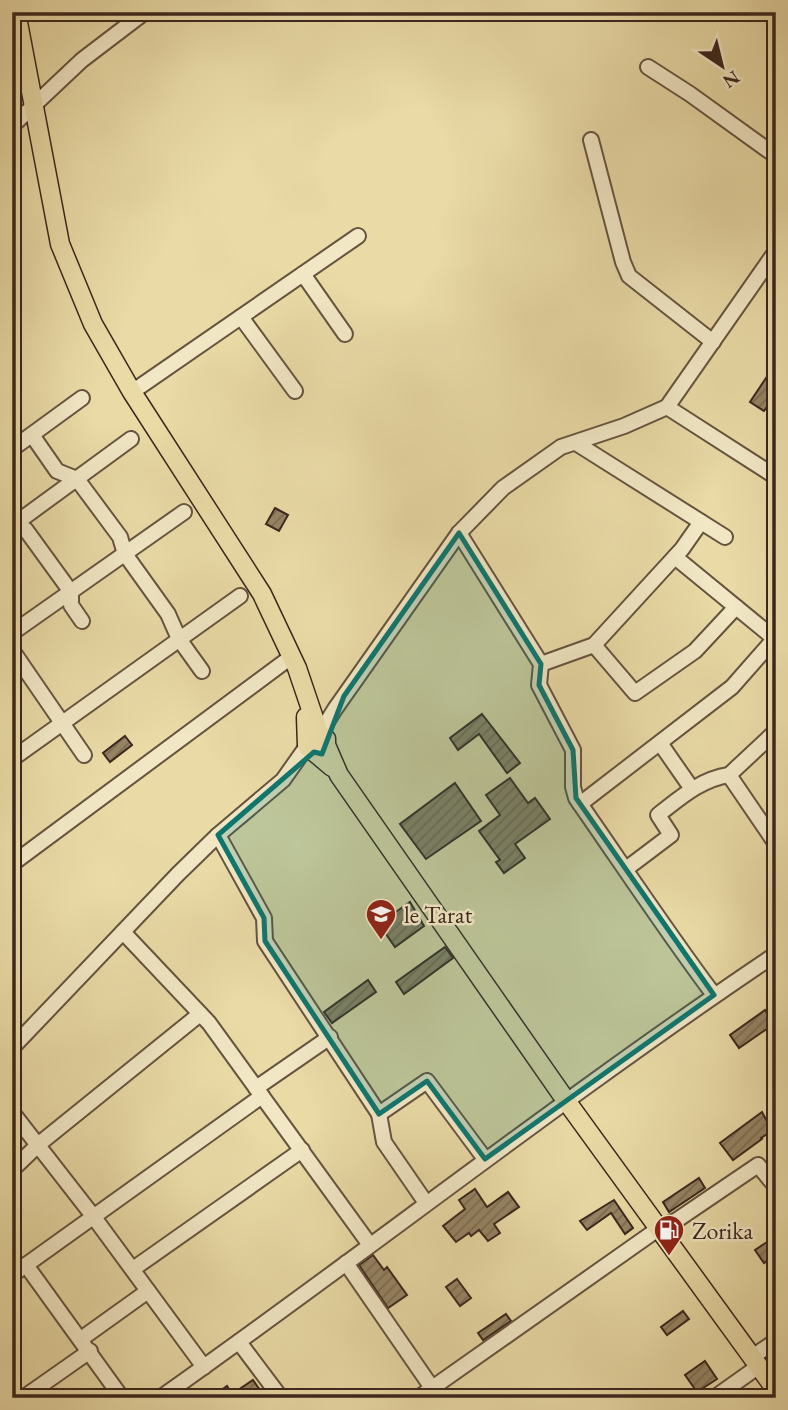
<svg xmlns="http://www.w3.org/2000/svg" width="788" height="1410" font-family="'EB Garamond',serif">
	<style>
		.building { fill: url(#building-hatch); stroke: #3b261d; stroke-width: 2 }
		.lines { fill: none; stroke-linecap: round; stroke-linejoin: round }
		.minor-casing { stroke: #66533f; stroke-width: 18 }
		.major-casing { stroke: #3b261d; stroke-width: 21 }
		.minor { stroke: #f1e7c5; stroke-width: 14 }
		.major { stroke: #e9daa6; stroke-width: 18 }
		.marked { fill: #0f766e; fill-opacity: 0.2; stroke: #0f766e; stroke-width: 5; stroke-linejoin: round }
		.labels { text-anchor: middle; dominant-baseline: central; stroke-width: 5; stroke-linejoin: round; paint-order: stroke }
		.poi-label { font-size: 24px; fill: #3b261d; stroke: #f1e7c5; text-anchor: start }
	</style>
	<defs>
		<pattern id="building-hatch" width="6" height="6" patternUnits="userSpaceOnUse" patternTransform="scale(1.75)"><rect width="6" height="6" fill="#958464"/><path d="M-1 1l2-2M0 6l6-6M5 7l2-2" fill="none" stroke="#7b6c52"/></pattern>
	</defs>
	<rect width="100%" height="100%" fill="#e9daa6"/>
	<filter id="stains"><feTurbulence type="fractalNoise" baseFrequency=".00286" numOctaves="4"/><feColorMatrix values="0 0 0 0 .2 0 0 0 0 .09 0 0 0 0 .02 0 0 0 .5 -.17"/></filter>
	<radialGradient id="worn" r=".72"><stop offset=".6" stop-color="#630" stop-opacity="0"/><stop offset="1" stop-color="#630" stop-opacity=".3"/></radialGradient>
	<!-- building -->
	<g class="building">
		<path d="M776,363V394L764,411L750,402Z"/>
		<path d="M275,508L288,515L279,531L266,524Z"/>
		<path d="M482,714L520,763L507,773L479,734L458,750L450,738Z"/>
		<path d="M125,736L132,745L110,762L103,753Z"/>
		<path d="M510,778L528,803L535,798L550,819L515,844L525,858L504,873L496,862L500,860L479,831L500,815L486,795Z"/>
		<path d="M455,783L481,821L426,859L400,824Z"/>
		<path d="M410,902L424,926L395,947L379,924Z"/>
		<path d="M445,947L453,958L404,994L396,982Z"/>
		<path d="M368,980L376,992L332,1023L324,1012Z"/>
		<path d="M765,1010L774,1024L739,1048L730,1035Z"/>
		<path d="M762,1112L772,1131L761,1138L762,1139L733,1160L720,1143Z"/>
		<path d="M699,1178L705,1188L669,1212L663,1202Z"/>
		<path d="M475,1189L487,1207L508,1192L519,1207L494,1224L500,1233L488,1241L479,1230L471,1236L469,1233L456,1242L443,1226L465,1209L459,1200Z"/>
		<path d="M614,1200L633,1228L625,1234L611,1213L587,1230L580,1221Z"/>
		<path d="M776,1236V1255L764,1263L755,1250Z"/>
		<path d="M373,1255L384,1270L387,1267L407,1295L388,1308L359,1265Z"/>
		<path d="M457,1279L471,1298L460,1306L446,1287Z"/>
		<path d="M683,1311L689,1319L667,1335L661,1327Z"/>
		<path d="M506,1314L511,1321L483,1340L478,1333Z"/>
		<path d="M705,1361L717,1379L697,1392L685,1375Z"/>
		<path d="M253,1380L262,1393L255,1398H210L227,1386L232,1394Z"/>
	</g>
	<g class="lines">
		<!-- minor casing -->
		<g class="minor-casing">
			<g id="minor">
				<path d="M648,67L690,94L776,156"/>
				<path d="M12,126L82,60L145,12"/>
				<path d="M591,140L623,262L629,276L713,342"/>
				<path d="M303,274L345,334"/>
				<path d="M241,317L295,391"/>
				<path d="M132,392L358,236"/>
				<path d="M667,407L776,477"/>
				<path d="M32,435L57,471L77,479L120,537L125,554L168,614L179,639L202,671"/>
				<path d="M576,443L725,537"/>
				<path d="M12,449L82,398"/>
				<path d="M12,520L26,530L71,592V605L82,621"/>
				<path d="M12,526L131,439"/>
				<path d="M459,533L541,664L539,685L573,750V787L576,798C622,864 666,931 714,995"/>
				<path d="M675,557L775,639L776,649"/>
				<path d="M12,633L184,512"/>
				<path d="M594,645L635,693L695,651L736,607"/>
				<path d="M12,650L84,755"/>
				<path d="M541,664L594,645L682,549L701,522"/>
				<path d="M776,731L729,775L776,844"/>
				<path d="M320,733L335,709L459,533L503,488L561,447L624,426L667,407L776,251"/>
				<path d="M660,743L692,789"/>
				<path d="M12,759L240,596"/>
				<path d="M580,804L732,687L776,637"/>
				<path d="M218,835L264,918L265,941L379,1114L427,1081L485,1159"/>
				<path d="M12,864L291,657"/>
				<path d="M626,869L671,835L658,815C680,798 701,779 729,775"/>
				<path d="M123,932L209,1023L370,1245"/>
				<path d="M12,1048L178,874L218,835L283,780L307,746"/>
				<path d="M256,1088L330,1037"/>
				<path d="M12,1112L93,1216L204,1367"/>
				<path d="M379,1114L384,1142L426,1203"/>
				<path d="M12,1170L39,1144L200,1014"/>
				<path d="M346,1263L439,1398"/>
				<path d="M26,1265L122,1398"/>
				<path d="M133,1269L302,1150"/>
				<path d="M12,1275L262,1096"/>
				<path d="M81,1339L148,1291"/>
				<path d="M239,1342L281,1398"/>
				<path d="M752,1357L776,1341"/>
				<path d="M23,1398L90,1351"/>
				<path d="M160,1398C367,1252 566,1095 776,954"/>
				<path d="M418,1398L658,1229L677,1220L758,1165L776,1187"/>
				<path d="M714,1398L759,1366"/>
			</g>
		</g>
		<!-- major casing -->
		<g class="major-casing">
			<g id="major">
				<path d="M16,12L60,244L93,324L132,392L262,594L297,668L319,733L326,739V745L339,775L567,1102L776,1390"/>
				<path d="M306,717L307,746L332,767"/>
			</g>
		</g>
		<!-- minor -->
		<use href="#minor" class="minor"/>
		<!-- major -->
		<use href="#major" class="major"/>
	</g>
	<!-- marked area -->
	<path class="marked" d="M459,533L541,664L539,685L573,750L576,798L714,995L485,1159L427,1081L379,1114L265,941L264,918L218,835L314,752L322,754L344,696Z"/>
	<!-- icons -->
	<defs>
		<g id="school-pin" transform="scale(1.575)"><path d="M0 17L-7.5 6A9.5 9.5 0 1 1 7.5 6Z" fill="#8f2418" stroke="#f1e7c5"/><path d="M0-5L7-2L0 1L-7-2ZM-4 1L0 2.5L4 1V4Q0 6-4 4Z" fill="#fff"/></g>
		<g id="fuel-pin" transform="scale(1.575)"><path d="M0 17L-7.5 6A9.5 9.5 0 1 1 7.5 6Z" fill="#8f2418" stroke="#f1e7c5"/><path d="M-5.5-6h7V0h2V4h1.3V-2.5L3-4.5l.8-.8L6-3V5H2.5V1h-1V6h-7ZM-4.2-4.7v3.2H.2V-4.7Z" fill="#fff"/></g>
	</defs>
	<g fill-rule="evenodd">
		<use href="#school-pin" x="381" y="914"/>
		<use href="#fuel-pin" x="669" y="1230"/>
	</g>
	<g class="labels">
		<!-- poi labels -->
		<g class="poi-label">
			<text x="404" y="914">le Tarat</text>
			<text x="692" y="1230">Zorika</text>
		</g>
	</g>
	<!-- margin -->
	<rect width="788" height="1410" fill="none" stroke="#e9daa6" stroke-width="42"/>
	<rect x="14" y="14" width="760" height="1382" fill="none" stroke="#3b261d" stroke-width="3.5"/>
	<rect x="21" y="21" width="746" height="1368" fill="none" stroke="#3b261d" stroke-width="2"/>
	<!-- north arrow -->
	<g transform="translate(722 66) rotate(145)" stroke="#f1e7c5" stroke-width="5" paint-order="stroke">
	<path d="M0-5L12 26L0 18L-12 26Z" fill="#3b261d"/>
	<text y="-10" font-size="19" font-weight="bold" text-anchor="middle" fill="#3b261d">N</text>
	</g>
	<rect width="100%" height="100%" filter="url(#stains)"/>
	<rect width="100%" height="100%" fill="url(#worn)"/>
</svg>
